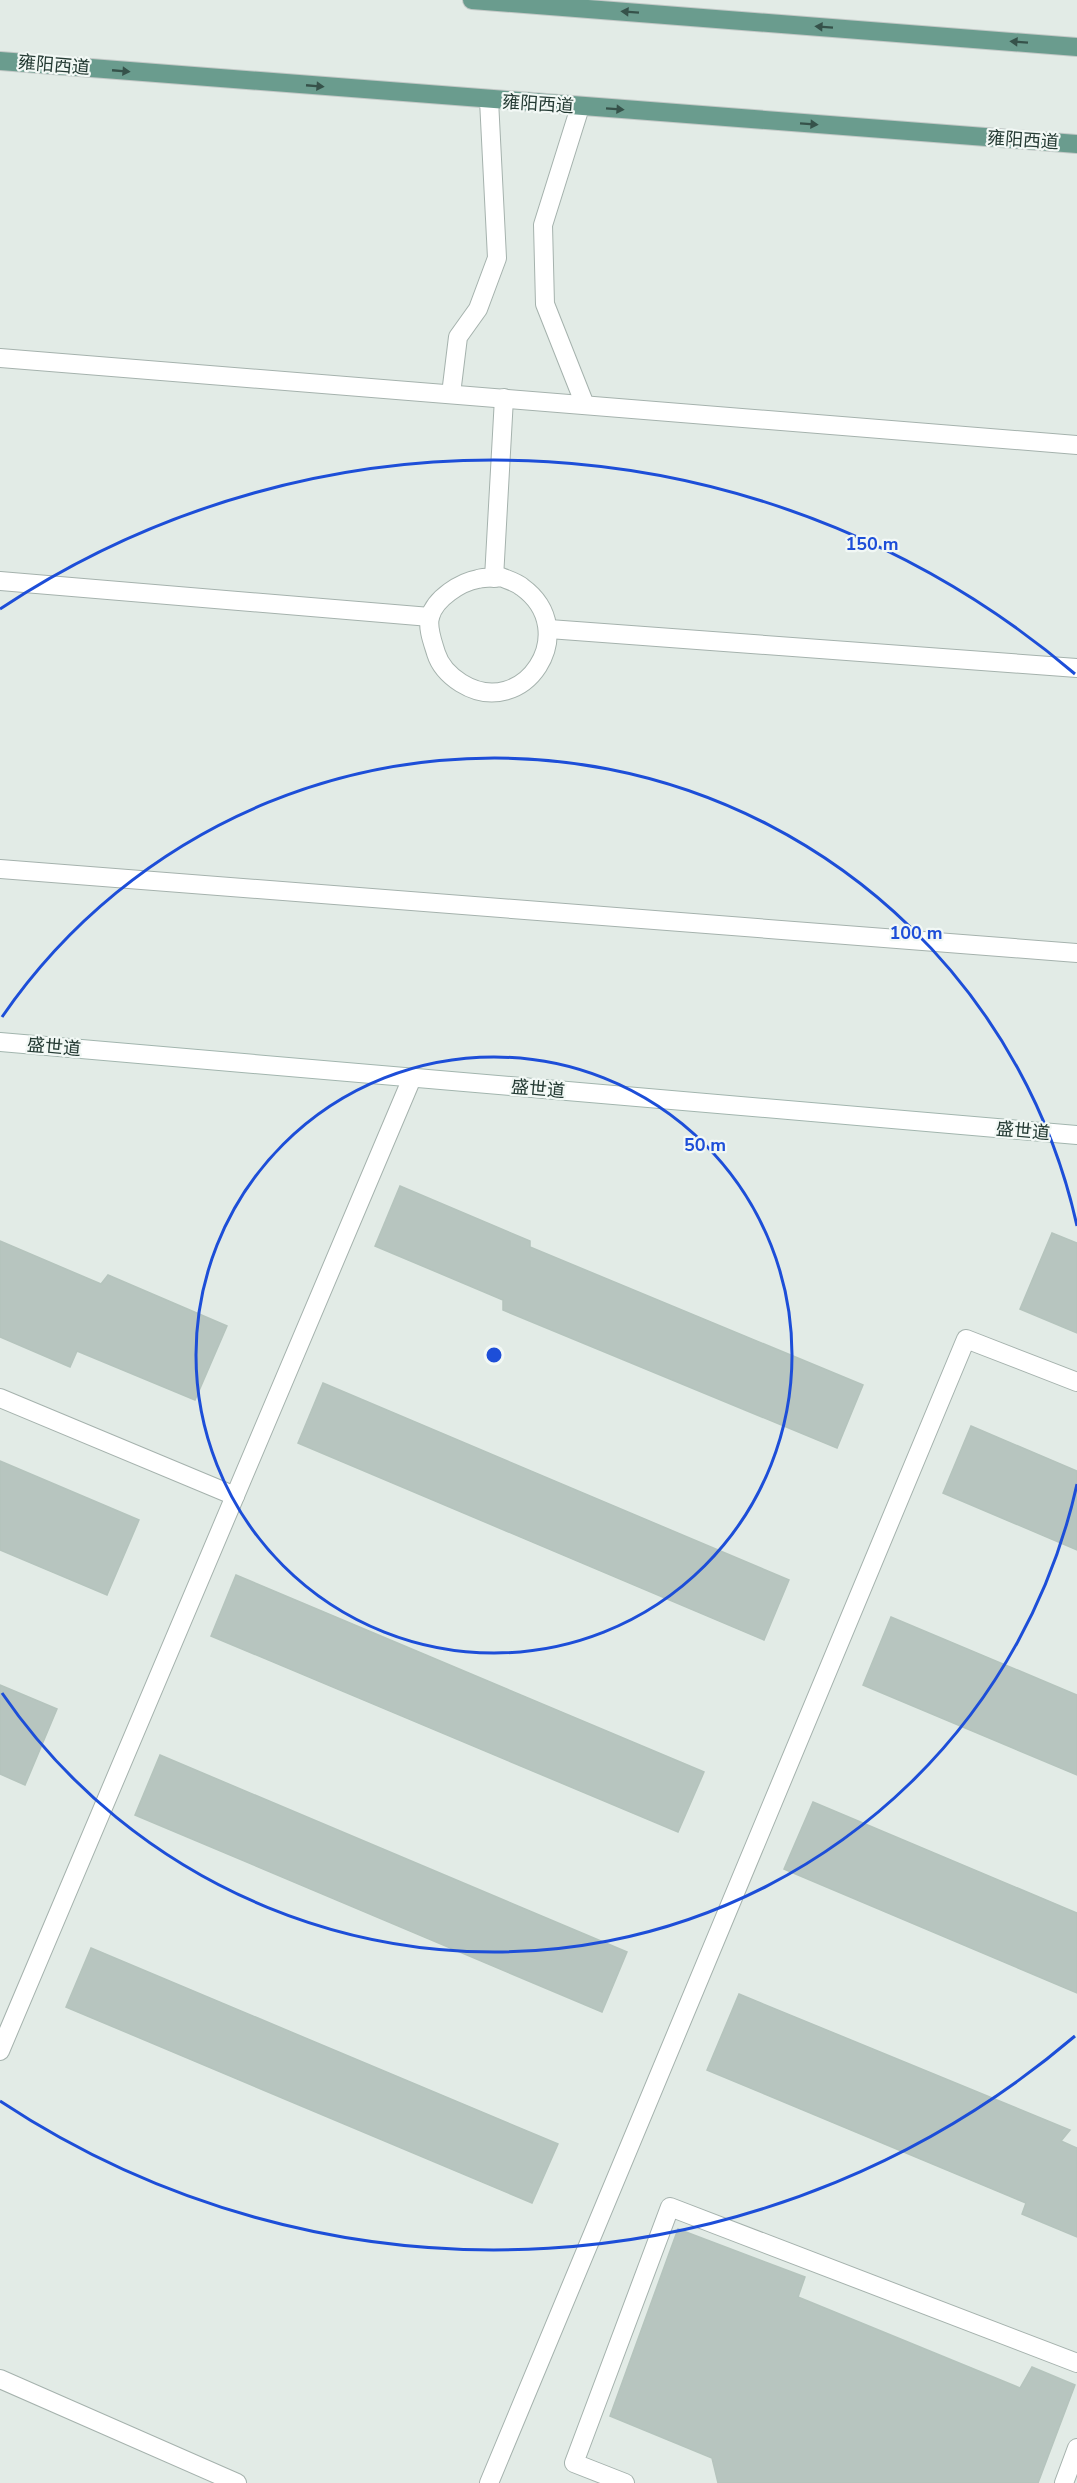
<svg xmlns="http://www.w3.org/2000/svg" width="1077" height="2483" font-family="'Nunito Sans','Noto Sans SC',sans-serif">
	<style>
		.building { fill: #b7c5bf; stroke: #b5c4bd; stroke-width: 1.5 }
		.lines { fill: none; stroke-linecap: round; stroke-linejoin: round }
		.lane-casing { stroke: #a5b2ad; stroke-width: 20 }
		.street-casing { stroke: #a5b2ad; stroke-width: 20 }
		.secondary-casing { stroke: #a2b5ae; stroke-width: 20 }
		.primary-casing { stroke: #c2c8c6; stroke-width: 20 }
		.lane { stroke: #fff; stroke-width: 18 }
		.street { stroke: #fff; stroke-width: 18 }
		.secondary { stroke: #fff; stroke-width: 18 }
		.primary { stroke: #6a9c8e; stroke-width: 18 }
		.oneway { fill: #36524a }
		.ring { fill: none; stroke: #1d4ed8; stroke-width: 3 }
		.labels { text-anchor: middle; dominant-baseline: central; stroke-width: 4.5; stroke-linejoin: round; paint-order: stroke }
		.street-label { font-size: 18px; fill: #243a33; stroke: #f2f8f5 }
		.centre { fill: #1d4ed8; stroke: #f2f8f5; stroke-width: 3 }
		.ring-label { font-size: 18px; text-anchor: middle; font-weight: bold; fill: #1d4ed8; stroke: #f2f8f5; stroke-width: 4.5; stroke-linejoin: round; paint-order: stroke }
	</style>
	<rect width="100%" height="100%" fill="#e2ebe6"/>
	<!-- building -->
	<g class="building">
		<path d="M400,1186L530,1241V1247L863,1385L837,1448L503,1310V1300L375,1246Z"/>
		<path d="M1052,1233L1077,1243V1333L1020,1309Z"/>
		<path d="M0,1241L101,1284L108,1275L227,1326L195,1400L77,1351L70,1367L0,1337Z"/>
		<path d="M323,1383L789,1580L764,1640L298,1443Z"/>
		<path d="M971,1426L1077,1471V1550L943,1493Z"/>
		<path d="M0,1461L139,1520L107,1595L0,1550Z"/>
		<path d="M236,1575L704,1772L678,1832L211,1636Z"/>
		<path d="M891,1617L1077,1695V1775L863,1685Z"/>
		<path d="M0,1685L57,1709L25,1785L0,1774Z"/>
		<path d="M160,1755L627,1952L602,2012L135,1815Z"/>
		<path d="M813,1802L1077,1913V1993L784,1869Z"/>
		<path d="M91,1948L558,2144L532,2203L66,2007Z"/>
		<path d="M739,1994L1070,2130L1061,2141L1077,2148V2237L1022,2214L1026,2203L707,2070Z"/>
		<path d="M678,2229L805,2277L798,2297L1020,2388L1032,2367L1075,2385L1038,2483H718L712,2458L610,2416Z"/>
	</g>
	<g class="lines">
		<!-- lane casing -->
		<g class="lane-casing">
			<g id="lane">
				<path d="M625,2483L574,2463L670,2207L1077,2363"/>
				<path d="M1064,2483L1077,2448"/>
			</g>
		</g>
		<!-- street casing -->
		<g class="street-casing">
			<g id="street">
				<path d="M580,107L543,225L545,304L585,405"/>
				<path d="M0,358L1077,445"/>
				<path d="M451,394L458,337L478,309L497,258L489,100"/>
				<path d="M501,577C508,580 516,582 522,587C583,631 524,722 461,683C450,676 440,666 436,653C433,643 427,628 430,617C435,598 461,582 478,579C485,577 494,578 501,577Z"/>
				<path d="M494,578L504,398"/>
				<path d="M0,581L430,617"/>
				<path d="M549,629L1077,668"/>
				<path d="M0,869L1077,953"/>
				<path d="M0,1398L235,1496"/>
				<path d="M0,2051L412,1078"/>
				<path d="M0,2379L237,2483"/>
				<path d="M489,2483L966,1339L1077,1382"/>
			</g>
		</g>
		<!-- secondary casing -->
		<g class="secondary-casing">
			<path id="secondary" d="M0,1042L1077,1135"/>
		</g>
		<!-- primary casing -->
		<g class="primary-casing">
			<g id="primary">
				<path d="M472,0L1077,47"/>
				<path d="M0,61L1077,144"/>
			</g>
		</g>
		<!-- lane -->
		<use href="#lane" class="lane"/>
		<!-- street -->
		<use href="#street" class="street"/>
		<!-- secondary -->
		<use href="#secondary" class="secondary"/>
		<!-- primary -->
		<use href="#primary" class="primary"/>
	</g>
	<!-- one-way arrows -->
	<defs><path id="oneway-solid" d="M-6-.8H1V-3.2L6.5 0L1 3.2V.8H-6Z" transform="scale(1.5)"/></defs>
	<g class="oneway">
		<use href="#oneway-solid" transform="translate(630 12) rotate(-176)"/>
		<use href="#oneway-solid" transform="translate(824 27) rotate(-176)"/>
		<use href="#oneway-solid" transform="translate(1019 42) rotate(-176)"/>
		<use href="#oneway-solid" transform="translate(121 71) rotate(5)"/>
		<use href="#oneway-solid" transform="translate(315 86) rotate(5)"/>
		<use href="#oneway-solid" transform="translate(615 109) rotate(4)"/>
		<use href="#oneway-solid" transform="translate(809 124) rotate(4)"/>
	</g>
	<!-- distance rings -->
	<g class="ring">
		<circle cx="494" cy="1355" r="298"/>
		<path d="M1077 1484A597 597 0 0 1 2 1693M2 1017A597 597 0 0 1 1077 1226"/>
		<path d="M1075 2036A895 895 0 0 1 0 2101M0 609A895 895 0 0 1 1075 674"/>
	</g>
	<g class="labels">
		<!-- street labels -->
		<g class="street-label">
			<text transform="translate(54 65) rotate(5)">雍阳西道</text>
			<text transform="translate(538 104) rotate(4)">雍阳西道</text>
			<text transform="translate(1023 140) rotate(4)">雍阳西道</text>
			<text transform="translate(54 1047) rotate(5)">盛世道</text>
			<text transform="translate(538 1089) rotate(5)">盛世道</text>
			<text transform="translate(1023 1131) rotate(5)">盛世道</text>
		</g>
	</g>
	<circle cx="494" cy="1355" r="9" class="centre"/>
	<g class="ring-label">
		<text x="872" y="550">150 m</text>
		<text x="916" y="939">100 m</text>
		<text x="705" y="1151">50 m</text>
	</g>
</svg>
